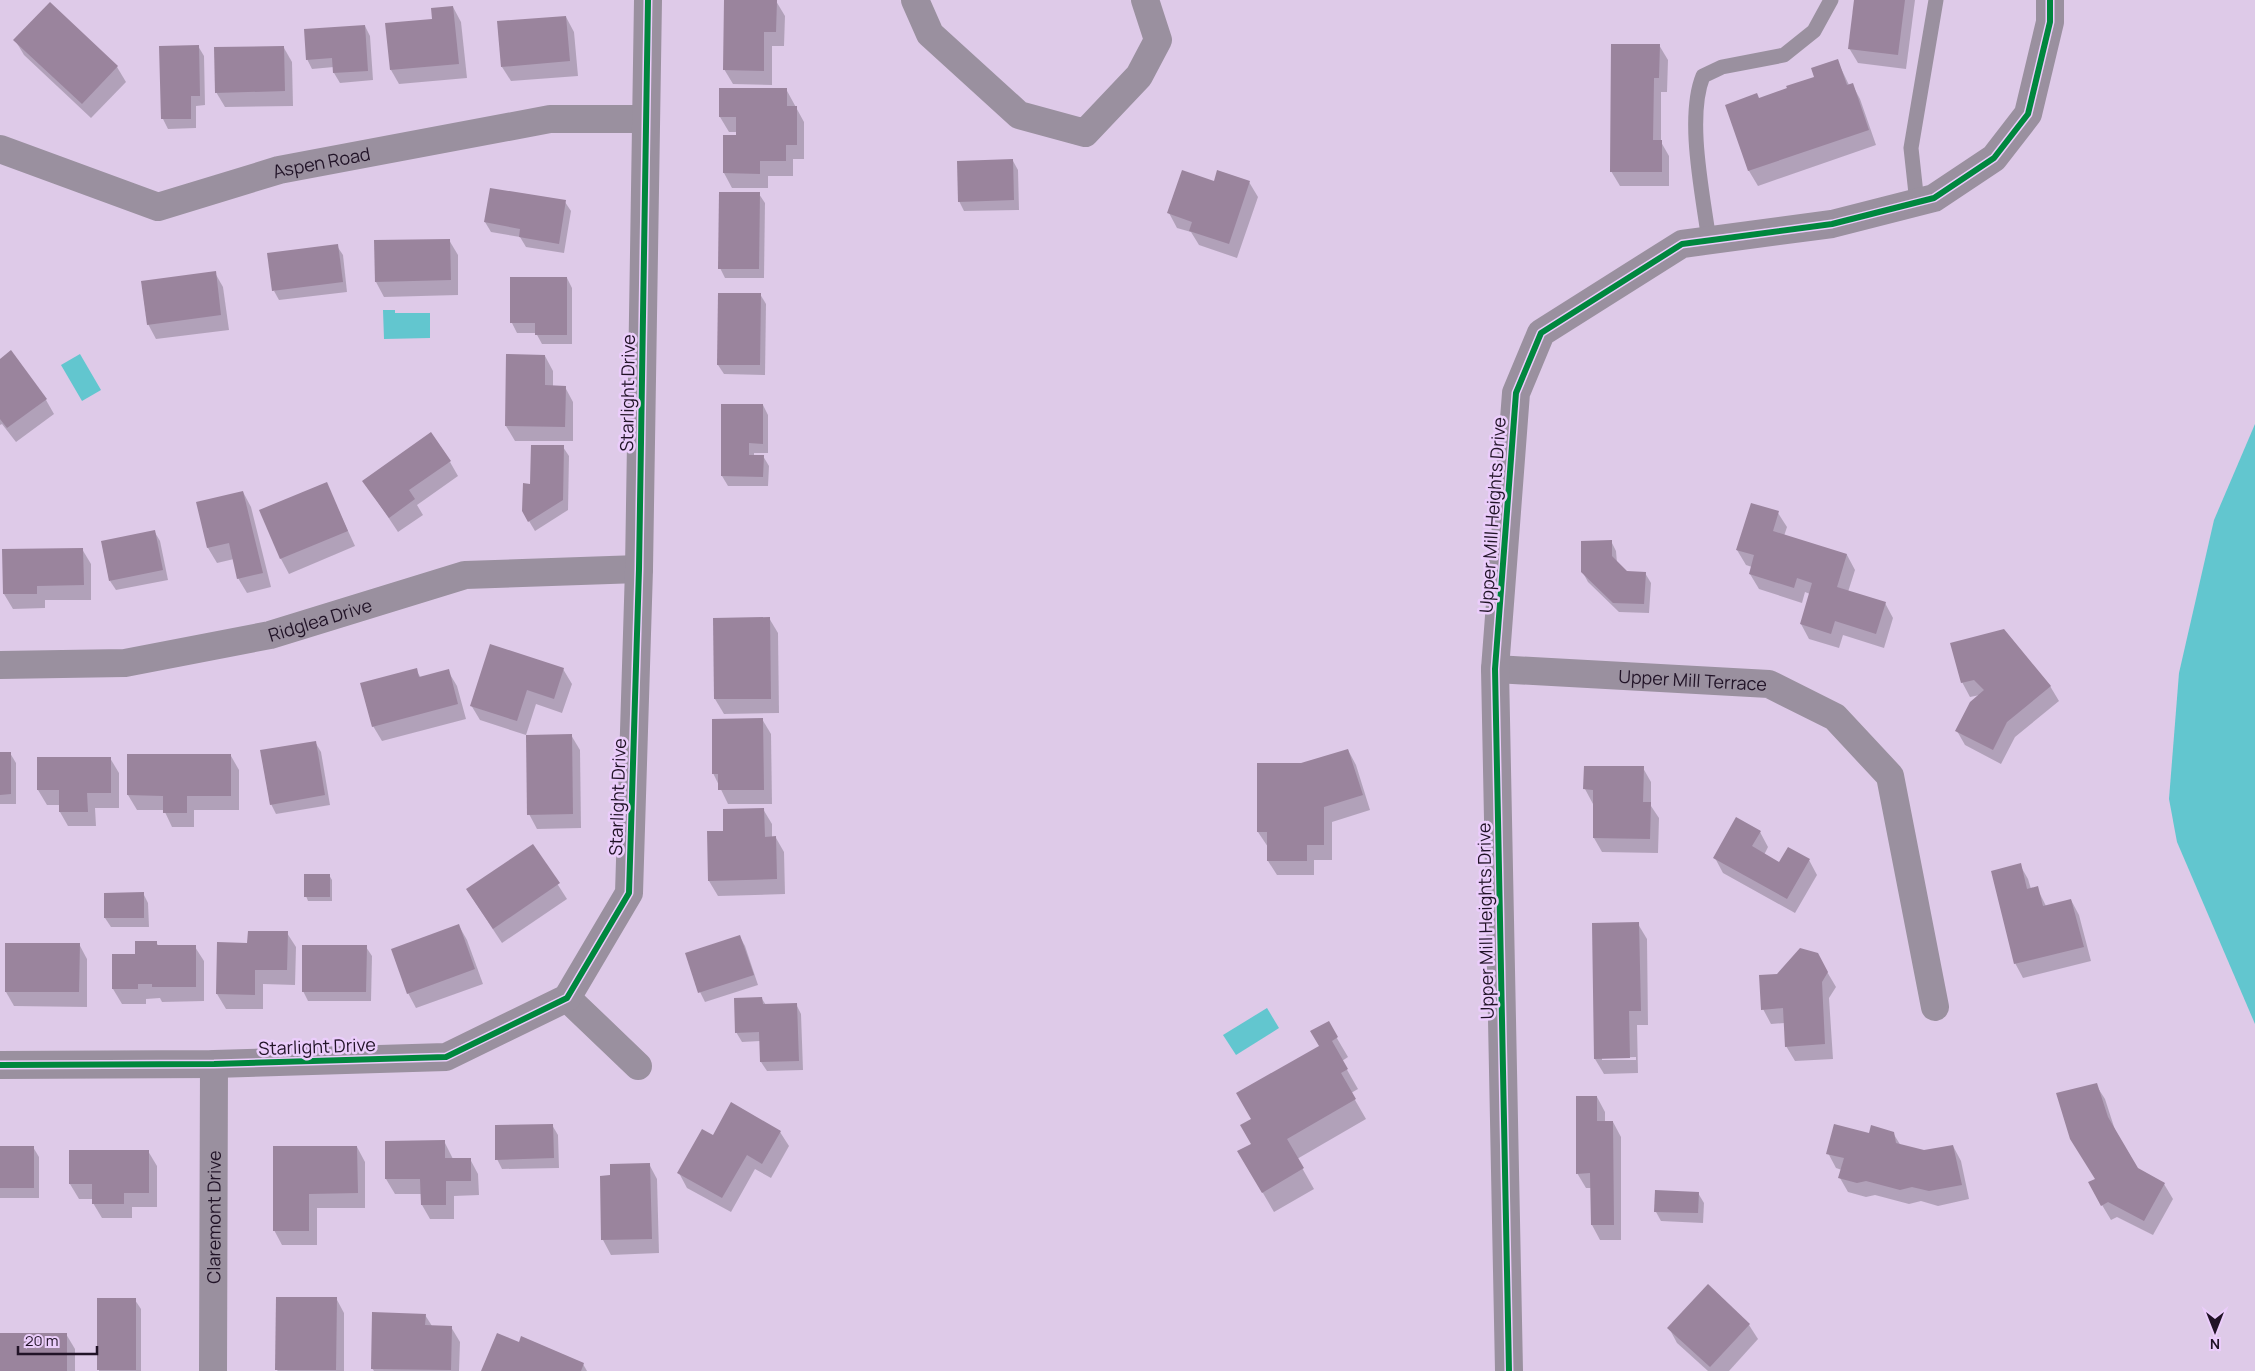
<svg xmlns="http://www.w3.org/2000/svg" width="2255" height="1371" font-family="Manrope,sans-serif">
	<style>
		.water { fill: #62c6cf }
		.shadow { fill: #0003; fill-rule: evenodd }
		.building { fill: #9a849d }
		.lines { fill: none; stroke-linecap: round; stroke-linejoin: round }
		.service { stroke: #9a909f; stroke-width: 15 }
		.minor { stroke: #9a909f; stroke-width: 28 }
		.cycleway-casing { stroke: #ebcdfb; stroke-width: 9 }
		.cycleway { stroke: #00873e; stroke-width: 6 }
		.labels { text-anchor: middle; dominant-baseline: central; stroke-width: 5; stroke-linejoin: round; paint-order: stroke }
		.street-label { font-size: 18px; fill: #211327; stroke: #ebcdfb }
	</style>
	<rect width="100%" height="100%" fill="#decae8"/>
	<!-- water -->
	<g class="water">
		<path d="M383,310H395V313H430V338L384,339Z"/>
		<path d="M80,354L101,390L82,401L61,365Z"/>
		<path d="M2255,424V1024L2177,842L2169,799L2179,673L2214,520Z"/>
		<path d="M1267,1008L1279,1028L1236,1055L1223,1035Z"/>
	</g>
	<!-- shadow -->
	<g class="shadow">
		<path d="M1855,0H1915L1906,69L1858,63L1849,48Z"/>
		<path d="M776,1L785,16L784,46H772V85L733,84L724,69Z"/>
		<path d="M50,4L117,67L126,82L91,118L24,55L15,40Z"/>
		<path d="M453,7L461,22L467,78L399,84L391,70L433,20Z"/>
		<path d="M566,17L574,32L578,76L511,81L502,67Z"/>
		<path d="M365,26L370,36L373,80L340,83L334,73V67L312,69L307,59Z"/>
		<path d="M1659,45L1668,60L1667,92H1661V142L1669,156V186H1620L1611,171Z"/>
		<path d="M198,46L204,56L205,105L196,106V128L168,129L163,119L161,48Z"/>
		<path d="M284,48L292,62L293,106L225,107L216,92Z"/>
		<path d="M1837,60L1849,85L1852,84L1860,99L1876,145L1758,186L1749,171L1727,106L1759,99L1816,78Z"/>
		<path d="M786,89L804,122V159H793V176H768V188H732L724,173L737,132H729L720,117Z"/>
		<path d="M1013,161L1018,170L1019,210L964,211L959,201Z"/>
		<path d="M1215,182H1249L1258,197L1237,258L1199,245L1191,232L1177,228L1169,213Z"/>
		<path d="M759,194L765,203L764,278H725L720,268Z"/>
		<path d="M565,202L571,211L564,253L526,247L520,237L491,232L485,222Z"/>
		<path d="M449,240L458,255V295L384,297L376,282Z"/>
		<path d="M337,246L343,255L347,292L279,300L274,291Z"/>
		<path d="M215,273L223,287L229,330L156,339L148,324Z"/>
		<path d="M567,278L572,288V344H542L536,333H517L512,323Z"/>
		<path d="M760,294L766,304L765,375L724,374L718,365Z"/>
		<path d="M545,356L553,371V387H565L573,402V441H515L506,426Z"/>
		<path d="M0,360L46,400L54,414L16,442L2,424L0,425Z"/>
		<path d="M763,405L768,415V453H754V456H763L769,466L768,486H728L722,476Z"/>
		<path d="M563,447L569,456L568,510L535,531L523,511L531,485Z"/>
		<path d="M450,462L458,476L417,505L423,515L398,532L364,481Z"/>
		<path d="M326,483L355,546L289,574L281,559L261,511Z"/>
		<path d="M243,492L251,507L271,587L247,593L238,578L234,559L217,563L208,548L198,503Z"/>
		<path d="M1778,513L1787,527L1784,536L1847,555L1855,570L1848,592L1885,603L1893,618L1884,648L1843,635L1839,648L1809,639L1801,624L1810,594L1805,592L1802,603L1759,589L1750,574L1752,567L1746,565L1737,550Z"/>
		<path d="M154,531L160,541L168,580L116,590L110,581Z"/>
		<path d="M1611,541L1616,551L1617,563L1627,573H1645L1651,583L1649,613L1619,612L1588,582L1582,571Z"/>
		<path d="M82,549L91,564V600H45V608L13,609L4,594Z"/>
		<path d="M769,618L778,633L779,713L724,714L715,699L714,619Z"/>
		<path d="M1952,644L2050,686L2059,701L2015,737L2001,764L1965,745L1957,731L1980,695L1970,697L1962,682Z"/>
		<path d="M563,669L572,684L562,713L536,704L526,735L480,720L471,705Z"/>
		<path d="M416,670L421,678L448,671L457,686L466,719L382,741L373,726Z"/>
		<path d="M762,719L771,734L772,804H728L713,773Z"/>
		<path d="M571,735L580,750L581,828L537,829L529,814Z"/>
		<path d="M315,742L321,752L330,805L276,814L271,804Z"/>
		<path d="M1348,750L1356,765L1370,810L1332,822V860H1314V875H1277L1268,861V847L1258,832L1302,764Z"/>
		<path d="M10,753L16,763V804H0V754Z"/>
		<path d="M231,756L239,770V810H194V827H172L164,810H137L128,795Z"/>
		<path d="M110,758L119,773V808H95L96,826H68L60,812V805H47L38,790V759Z"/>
		<path d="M1643,768L1651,782V806L1659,818L1658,853L1602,852L1594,838L1593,804L1585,789Z"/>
		<path d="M763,809L772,824V838H776L784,852L785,894L718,896L709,881L724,832Z"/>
		<path d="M1760,832L1768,847L1764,855L1780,863L1809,860L1817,875L1795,913L1723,873L1715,858Z"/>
		<path d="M533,846L567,899L502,943L467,890Z"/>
		<path d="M2020,865L2028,879L2031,889L2037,888L2046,906L2071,900L2079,915L2091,961L2023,978L2015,963Z"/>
		<path d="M329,875L332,880V901H308L306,896Z"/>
		<path d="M143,893L148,903L149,927H111L105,918Z"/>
		<path d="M1638,924L1647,939L1648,1025H1637L1638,1073L1604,1074L1595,1059L1593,925ZM1636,1057V1060H1602V1058Z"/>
		<path d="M459,926L467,940L483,984L416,1008L408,993Z"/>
		<path d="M287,933L296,947L295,985L263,984V1009H226L217,994L248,944Z"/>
		<path d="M740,937L745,946L758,985L705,1002L700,992Z"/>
		<path d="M156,942L159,947H195L204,961V1001L162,1002L160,998L146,999V1004H122L113,989V955H136Z"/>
		<path d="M79,944L87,959V1007L14,1006L6,992Z"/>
		<path d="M366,947L372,956L371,1001H308L303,991Z"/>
		<path d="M1826,970L1836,987L1829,998L1833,1059L1795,1061L1786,1046L1785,1023L1771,1024L1763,1009Z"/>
		<path d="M762,999L766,1005L796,1004L801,1014L803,1070L767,1071L761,1062L760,1041L742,1042L736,1032Z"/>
		<path d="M1328,1023L1348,1057L1342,1061L1358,1089L1351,1093L1366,1119L1297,1159L1314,1189L1274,1212L1239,1152L1252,1144L1253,1119L1320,1046Z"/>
		<path d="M2096,1085L2105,1099L2116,1133L2137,1169L2164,1184L2173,1199L2153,1235L2117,1217L2111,1220L2102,1205L2096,1180Z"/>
		<path d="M1597,1097L1605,1112V1122H1613L1621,1137V1240H1600L1592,1225V1188H1586L1577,1173Z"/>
		<path d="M552,1125L558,1135L559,1168L502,1169L497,1159Z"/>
		<path d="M780,1132L789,1146L771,1178L755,1169L731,1212L687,1188L679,1173L713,1137Z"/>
		<path d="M1893,1133L1901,1146L1924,1152L1953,1146L1961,1161L1969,1199L1938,1206L1921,1201L1909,1204L1875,1195L1866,1197L1848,1192L1840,1178L1842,1170L1836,1168L1828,1153Z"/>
		<path d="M444,1141L453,1159H470L478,1174L479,1195L454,1196V1219H430L422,1205V1194H395L386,1179V1142Z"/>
		<path d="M0,1147H33L39,1157V1198H0Z"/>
		<path d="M274,1147H357L365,1162V1208H317V1245H282L274,1230Z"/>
		<path d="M148,1151L157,1166V1207H132V1218H102L93,1203V1199H79L70,1184Z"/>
		<path d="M649,1164L657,1179L659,1253L611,1255L603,1240L611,1176Z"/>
		<path d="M1698,1193L1704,1203L1703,1223L1661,1221L1656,1212Z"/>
		<path d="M336,1298L344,1313V1371H277Z"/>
		<path d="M99,1300H135L141,1309V1371H99Z"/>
		<path d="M425,1315L432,1326L451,1327L460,1342L459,1371H374L372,1368Z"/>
		<path d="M1749,1325L1758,1339L1729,1371H1708L1677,1343L1669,1328Z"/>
		<path d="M0,1334H66L75,1349V1371H0Z"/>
		<path d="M519,1344L583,1364L587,1371H483Z"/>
	</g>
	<!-- building -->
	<g class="building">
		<path d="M724,0H777L776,32H764V71L723,70Z"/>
		<path d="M1854,0H1905L1898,55L1848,49Z"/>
		<path d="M50,2L118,66L82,104L13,40Z"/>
		<path d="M453,6L459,64L390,70L385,23L432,19L431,8Z"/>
		<path d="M566,16L570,61L501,67L497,21Z"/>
		<path d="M365,25L368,71L333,73L332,58L306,60L304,29Z"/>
		<path d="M1611,44H1660L1659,78H1654L1653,140H1662V172H1610Z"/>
		<path d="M199,45L200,96H191V119H161L159,46Z"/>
		<path d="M284,46L285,91L215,93L214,47Z"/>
		<path d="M1838,59L1847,85L1853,83L1869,130L1748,171L1725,105L1757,93L1759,98L1787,88L1786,86L1814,77L1811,68Z"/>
		<path d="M719,88H787V106H797V145H786V161H760V174L723,173V135H736V117H719Z"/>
		<path d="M1013,159L1014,200L958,202L957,161Z"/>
		<path d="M1182,170L1214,181L1217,170L1250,181L1229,244L1189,231L1192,222L1167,213Z"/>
		<path d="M490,188L566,200L559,244L519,237L520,229L484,222Z"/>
		<path d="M719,192H760L759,269H718Z"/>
		<path d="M450,239L451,280L375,282L374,240Z"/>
		<path d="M338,244L343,282L272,291L267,253Z"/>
		<path d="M216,271L221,315L147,325L141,281Z"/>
		<path d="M510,277H567V335H535V323H510Z"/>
		<path d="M718,293H761L760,365H717Z"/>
		<path d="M11,350L47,399L7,428L0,419V359Z"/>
		<path d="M506,354L545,355V385L566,386L565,427L505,426Z"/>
		<path d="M721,404H763V444L749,443V455H764L763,477L721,476Z"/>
		<path d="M431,432L451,461L409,490L415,499L389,518L362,481Z"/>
		<path d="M531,445H564L563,500L528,522L522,511L523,483L530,484Z"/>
		<path d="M327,482L348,531L280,559L259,510Z"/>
		<path d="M243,491L263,573L237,579L229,543L207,548L196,502Z"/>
		<path d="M1751,503L1779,511L1773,531L1847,554L1837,587L1886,602L1876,634L1835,621L1831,634L1800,624L1812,583L1797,578L1794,588L1749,574L1754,555L1736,550Z"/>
		<path d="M155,530L163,570L109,581L101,541Z"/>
		<path d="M1612,540V556L1627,571L1646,572L1644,604L1613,603L1581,572V541Z"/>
		<path d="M83,548L84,585L37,586V594H3L2,549Z"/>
		<path d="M770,617L771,699H714L713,618Z"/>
		<path d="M2004,629L2051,686L2007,722L1993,750L1955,731L1970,702L1984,690L1974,680L1961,683L1950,643Z"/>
		<path d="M490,644L564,668L554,699L527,690L517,721L470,706Z"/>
		<path d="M417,668L419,677L449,669L458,704L372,727L360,683Z"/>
		<path d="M763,718L764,790H718V774H712V719Z"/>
		<path d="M572,734L573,814L527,815L526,735Z"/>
		<path d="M316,741L325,795L270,805L260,750Z"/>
		<path d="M1348,749L1363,795L1324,807V845H1307V861H1267V832H1257V763H1301Z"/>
		<path d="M0,752H11V794L0,795Z"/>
		<path d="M127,754H231V796H187V813H163V796L127,795Z"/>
		<path d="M37,757H111V793H87L88,812H59V790H37Z"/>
		<path d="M1584,766H1644L1643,802H1651L1650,839L1593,838V790L1583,789Z"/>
		<path d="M764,808L765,837L776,836L777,879L708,881L707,831H723V809Z"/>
		<path d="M1736,817L1761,831L1752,846L1779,862L1788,847L1810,859L1787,899L1713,858Z"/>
		<path d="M533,844L560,883L493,929L466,889Z"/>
		<path d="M2021,863L2027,889L2038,886L2043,906L2071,899L2084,947L2014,964L1991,871Z"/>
		<rect x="304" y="874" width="26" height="23"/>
		<path d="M144,892V918H104V893Z"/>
		<path d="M1639,922L1641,1011H1629L1630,1058L1594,1059L1592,923Z"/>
		<path d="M459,924L475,969L407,994L391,949Z"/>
		<path d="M248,931H288L287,970H255V995L216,994L217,942L247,943Z"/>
		<path d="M740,935L754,975L698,993L685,953Z"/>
		<path d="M135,941H157V945H196V987H152V984H138V989H112V954H135Z"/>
		<path d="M5,943H80L79,992H5Z"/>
		<path d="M302,945H367L366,992H302Z"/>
		<path d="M1800,948L1818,953L1828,972L1822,982L1825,1044L1785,1047L1783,1008L1761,1010L1759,975L1777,974Z"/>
		<path d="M762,997L763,1004L797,1003L799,1061L760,1062L759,1032L735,1033L734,998Z"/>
		<path d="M1329,1021L1338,1037L1332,1041L1348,1069L1341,1073L1356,1099L1287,1139L1304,1168L1262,1193L1237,1151L1251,1144L1240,1125L1251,1119L1236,1093L1319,1046L1310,1031Z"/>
		<path d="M2097,1083L2108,1117L2138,1168L2165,1183L2144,1221L2108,1202L2101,1206L2088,1182L2095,1179L2070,1139L2056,1093Z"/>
		<path d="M1576,1096H1597V1121H1613L1614,1225H1591L1590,1173L1576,1174Z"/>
		<path d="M731,1102L781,1131L762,1164L747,1155L722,1198L677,1173L702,1129L713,1135Z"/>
		<path d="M553,1124L554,1158L495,1160V1125Z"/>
		<path d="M1834,1124L1869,1133L1871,1125L1894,1132L1896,1143L1924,1150L1953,1145L1962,1185L1929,1191L1912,1187L1900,1190L1866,1181L1857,1183L1838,1178L1844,1158L1826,1154Z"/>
		<path d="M445,1140V1158H471V1181H446V1205H421L420,1179H385V1141Z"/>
		<rect x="0" y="1146" width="34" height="42"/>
		<path d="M273,1146H357L358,1193L309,1194V1231H273Z"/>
		<path d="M69,1150H149V1193H124V1204H92V1184H69Z"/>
		<path d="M650,1163L652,1239L601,1240L600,1176L610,1175V1164Z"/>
		<path d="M1655,1190L1699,1192L1698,1213L1654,1212Z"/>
		<path d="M1708,1284L1750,1324L1710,1367L1667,1328Z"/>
		<path d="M276,1297H337L336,1370H275Z"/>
		<rect x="97" y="1298" width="39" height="72"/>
		<path d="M372,1312L426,1314L425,1325L452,1326L451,1370L371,1369Z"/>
		<rect x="0" y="1333" width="67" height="38"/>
		<path d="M497,1333L519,1342L521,1336L584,1363L581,1371H481Z"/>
	</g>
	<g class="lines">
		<!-- service -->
		<g class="service">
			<path d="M1917,203L1911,148L1936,0"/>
			<path d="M1709,241C1703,195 1686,118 1703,76L1722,67L1784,55L1814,31L1831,0"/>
		</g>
		<!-- minor -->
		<g class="minor">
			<path d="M915,0L930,34L1019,115L1085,133L1139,76L1158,40L1145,0"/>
			<path id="s1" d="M0,149L158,207L279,170L550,119H645"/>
			<path id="s2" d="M0,665L125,663L270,635L465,575L639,569"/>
			<path id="s3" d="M1495,669L1769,684L1835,717L1890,776L1935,1007"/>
			<path d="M567,998L638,1066"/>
			<path d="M0,1065L214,1064L446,1057L567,998L629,893L639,569L648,0"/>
			<path id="s4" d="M213,1371L214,1064"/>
			<path d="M1509,1371L1495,669L1516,393L1541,333L1682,244L1832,224L1934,198L1994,158L2028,114L2050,22V0"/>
		</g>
		<!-- cycleway casing -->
		<g class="cycleway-casing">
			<g id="cycleway">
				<path d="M0,1065L214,1064L446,1057L567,998L629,893L639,569L648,0"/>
				<path d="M1509,1371L1495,669L1516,393L1541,333L1682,244L1832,224L1934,198L1994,158L2028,114L2050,22V0"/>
			</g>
		</g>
		<!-- cycleway -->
		<use href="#cycleway" class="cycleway"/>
	</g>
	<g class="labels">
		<!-- street labels -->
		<g class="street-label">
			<text stroke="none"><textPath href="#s1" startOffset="338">Aspen Road</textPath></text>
			<text transform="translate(627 393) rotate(-89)">Starlight Drive</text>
			<text transform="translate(1492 515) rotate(-86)">Upper Mill Heights Drive</text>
			<text stroke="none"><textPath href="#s2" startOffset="325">Ridglea Drive</textPath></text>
			<text stroke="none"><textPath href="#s3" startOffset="198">Upper Mill Terrace</textPath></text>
			<text transform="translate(617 797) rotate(-88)">Starlight Drive</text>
			<text transform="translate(1485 921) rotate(-91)">Upper Mill Heights Drive</text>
			<text transform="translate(317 1046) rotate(-2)">Starlight Drive</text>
			<text stroke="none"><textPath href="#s4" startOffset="154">Claremont Drive</textPath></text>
		</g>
	</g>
	<!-- north arrow -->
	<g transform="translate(2215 1331) rotate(180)" stroke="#ebcdfb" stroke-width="4" paint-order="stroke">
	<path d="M0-4L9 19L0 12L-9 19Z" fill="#211327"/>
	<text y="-8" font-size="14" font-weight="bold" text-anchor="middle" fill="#211327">N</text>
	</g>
	<!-- scale -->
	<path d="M18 1346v8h79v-8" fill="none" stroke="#211327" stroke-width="2.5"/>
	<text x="25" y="1346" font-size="15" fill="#211327" stroke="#ebcdfb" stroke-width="4" paint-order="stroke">20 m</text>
</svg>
